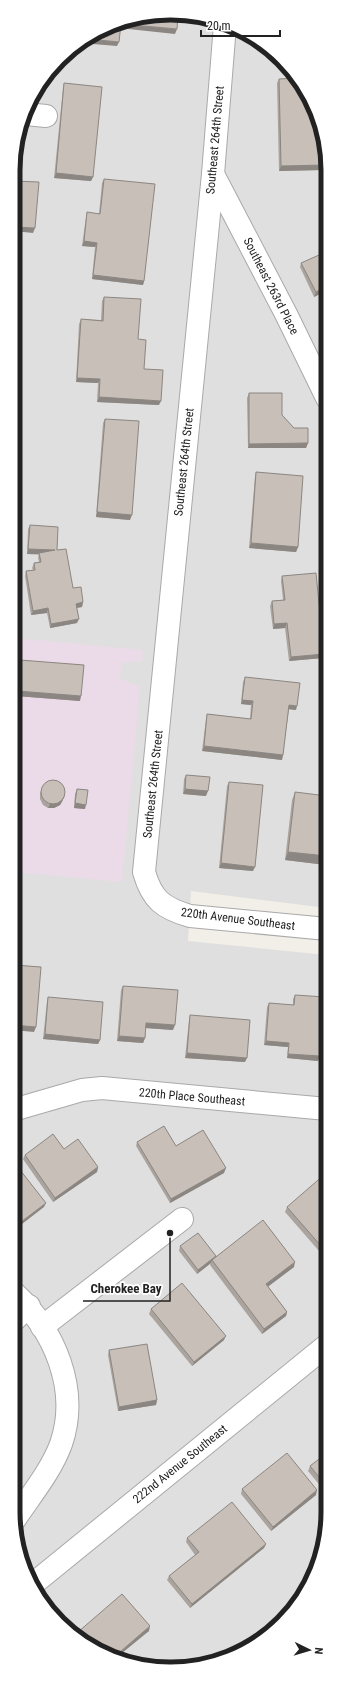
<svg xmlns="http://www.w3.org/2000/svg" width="341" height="1682" font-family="'Roboto Condensed',sans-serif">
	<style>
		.residential { fill: #e0dfdf }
		.industrial { fill: #ebdbe8 }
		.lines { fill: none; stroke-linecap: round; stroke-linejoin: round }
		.minor-casing { stroke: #a9a9a9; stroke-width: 24 }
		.minor { stroke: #fff; stroke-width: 22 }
		.wall { fill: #aba49e }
		.shaded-wall { fill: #8b8681 }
		.building { fill: #c7bfb8; stroke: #8b8681 }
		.labels { text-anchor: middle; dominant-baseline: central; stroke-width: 3.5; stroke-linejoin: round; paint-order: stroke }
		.street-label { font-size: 12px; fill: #222; stroke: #fff }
		.rim { fill: none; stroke: #222; stroke-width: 5 }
		.leader { fill: none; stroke: #222; stroke-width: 1.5 }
		.callout-dot { fill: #222; stroke: #fff; stroke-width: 1.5 }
		.callout-label { font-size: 13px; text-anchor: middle; font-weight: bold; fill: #222; stroke: #fff; stroke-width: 3.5; stroke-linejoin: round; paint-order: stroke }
	</style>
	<rect width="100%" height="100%" fill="#f2efe9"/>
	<!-- residential -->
	<path class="residential" d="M191,14L240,29L282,59L312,101L328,160L327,908L191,891L188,941L327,955V1532L312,1581L274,1630L221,1661L160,1669L110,1657L59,1623L25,1572L13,1511L14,150L34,92L74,46L130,18Z"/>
	<!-- industrial -->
	<path class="industrial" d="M14,638L143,650L142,661L121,663L120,679L140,687L122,882L14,872Z"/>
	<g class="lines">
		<!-- minor casing -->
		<g class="minor-casing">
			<g id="minor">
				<path d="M225,25L213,174L144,872C152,900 163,908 190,916L327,929"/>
				<path d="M26,114L46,116"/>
				<path d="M213,174L286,314L327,398"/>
				<path d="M13,1110L82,1090L102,1088L327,1109"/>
				<path d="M13,1292C54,1329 80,1389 61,1444C51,1471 31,1495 15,1519"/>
				<path d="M13,1321L29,1306"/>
				<path d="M42,1327L182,1219"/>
				<path d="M33,1584L327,1345"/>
			</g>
		</g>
		<!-- minor -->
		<use href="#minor" class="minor"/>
	</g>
	<!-- wall -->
	<g class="wall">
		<path d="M279,79L325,165L323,170L279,171L277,83Z"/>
		<path d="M64,83L93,177L91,181L54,178L63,88Z"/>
		<path d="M104,179L144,281L143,285L92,279L95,247L82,246L86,217L87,212L99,214L102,183Z"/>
		<path d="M328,179V192L325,184L326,180Z"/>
		<path d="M301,263L328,290L314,297L300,267Z"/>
		<path d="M104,297L138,339L144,369L159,405L97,402L98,383L76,382L79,324L81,319L101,320L102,301Z"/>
		<path d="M249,393L282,415L308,443L306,448H248L247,398Z"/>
		<path d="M105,419L130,520L96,517L103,423Z"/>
		<path d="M256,472L298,547L296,552L249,548L255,476Z"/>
		<path d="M30,525L57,550L73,588L83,602L82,607L77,608V623L50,628L47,613L31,615L25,576L26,571L33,570L32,568L34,563L39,562L38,558L39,554H27L28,529Z"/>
		<path d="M282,576L323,658L289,661L285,628L273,629L270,606L272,601L283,600L281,581Z"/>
		<path d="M20,660L80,701L16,696L19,665Z"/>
		<path d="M245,677L296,710L289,709L282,760L202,751L206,719L207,714L250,719L251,705L241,704L243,682Z"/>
		<path d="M186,775L206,796L183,794L184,779Z"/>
		<path d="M229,782L253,871L219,868L227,786Z"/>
		<path d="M42,789L63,800L60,805L54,808H48L43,805L40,799V793Z"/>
		<path d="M77,789L85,809L74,808L75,794Z"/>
		<path d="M295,792L326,865L285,860L292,800Z"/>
		<path d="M123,986L173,1030L146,1028L145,1038L143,1043L117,1041L121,990Z"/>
		<path d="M295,995L318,1061L287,1058L288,1047L264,1045L267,1007L269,1003L293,1005V999Z"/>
		<path d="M48,997L100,1040L98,1044L43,1039L47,1001Z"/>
		<path d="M190,1015L245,1062L185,1058L189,1020Z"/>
		<path d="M137,1142L224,1173L170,1203L136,1146Z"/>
		<path d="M25,1155L98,1167L97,1172L53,1202L23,1159Z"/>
		<path d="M327,1177V1244L319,1251L285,1212L287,1207Z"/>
		<path d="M180,1246L215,1258L294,1267L268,1286L287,1312L286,1316L262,1334L210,1265L211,1263L197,1274L179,1251Z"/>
		<path d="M151,1309L224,1340L192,1366L149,1314Z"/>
		<path d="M109,1350L157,1400L156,1405L118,1411L108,1355Z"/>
		<path d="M327,1453V1494L308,1471L310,1466Z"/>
		<path d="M242,1489L316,1495L271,1531L241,1494Z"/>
		<path d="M187,1538L266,1544L264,1548L190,1608L167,1580L169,1576L195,1555L186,1542Z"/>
		<path d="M149,1631L110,1657L77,1635L78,1632Z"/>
	</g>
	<!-- shaded-wall -->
	<g class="shaded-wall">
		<path d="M121,24L177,29L175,34L119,28Z"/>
		<path d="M88,39L119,42L117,46L80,43Z"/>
		<path d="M270,51H271L279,57L268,56Z"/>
		<path d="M325,165L323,170L279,171L281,166Z"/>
		<path d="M56,173L93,177L91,181L54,178Z"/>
		<path d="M14,227L35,228L33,233L14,231Z"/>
		<path d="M84,241L97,243L95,247L82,246Z"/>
		<path d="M93,275L144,281L143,285L92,279Z"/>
		<path d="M328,286V290L314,297L316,292Z"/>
		<path d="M77,378L100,379L98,383L76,382Z"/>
		<path d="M99,397L161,401L159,405L97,402Z"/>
		<path d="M308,443L306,448H248L249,444Z"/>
		<path d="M97,512L132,515L130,520L96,517Z"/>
		<path d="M251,543L298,547L296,552L249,548Z"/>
		<path d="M28,549L55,550L53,555L27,554Z"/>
		<path d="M83,602L82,607L75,608L76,604Z"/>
		<path d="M48,608L47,613L31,615L33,611Z"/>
		<path d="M79,619L77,623L50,628L51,624Z"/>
		<path d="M287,623L285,628L273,629L274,624Z"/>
		<path d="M324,654L323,658L289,661L291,657Z"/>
		<path d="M17,691L81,696L80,701L16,696Z"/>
		<path d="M242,700L253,701L251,705L241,704Z"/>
		<path d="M289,705L297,706L296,710L287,709Z"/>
		<path d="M204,746L283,755L282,760L202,751Z"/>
		<path d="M185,789L208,791L206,796L183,794Z"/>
		<path d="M65,796L60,805L54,808H48L50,804Z"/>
		<path d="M75,803L86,805L85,809L74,808Z"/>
		<path d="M288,852L327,856V861L326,865L285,860Z"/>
		<path d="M221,863L255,867L253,871L219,868Z"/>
		<path d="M146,1023L175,1025L173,1030L145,1028Z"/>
		<path d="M13,1025L36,1027L34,1032L13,1030Z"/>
		<path d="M45,1034L100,1040L98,1044L43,1039Z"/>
		<path d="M119,1036L145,1038L143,1043L117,1041Z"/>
		<path d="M266,1041L289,1043L288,1047L264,1045Z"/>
		<path d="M187,1053L247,1058L245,1062L185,1058Z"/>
		<path d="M288,1054L320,1056L318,1061L287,1058Z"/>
		<path d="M98,1167L97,1172L53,1202L55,1198Z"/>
		<path d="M226,1168L224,1173L170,1203L171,1199Z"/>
		<path d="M46,1203L44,1207L13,1231V1228Z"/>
		<path d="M327,1241V1244L319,1251L321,1246Z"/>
		<path d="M216,1256L214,1260H212L211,1263L197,1274L198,1270Z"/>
		<path d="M295,1262L294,1267L265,1289L266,1284Z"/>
		<path d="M287,1312L286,1316L262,1334L264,1329Z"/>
		<path d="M226,1336L224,1340L192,1366L194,1362Z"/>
		<path d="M157,1400L156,1405L118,1411L119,1407Z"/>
		<path d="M17,1437L15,1441L13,1443V1440Z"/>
		<path d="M317,1490L316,1495L271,1531L273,1527Z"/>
		<path d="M266,1544L264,1548L190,1608L192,1604Z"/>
		<path d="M150,1626L149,1631L116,1658H113Z"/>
	</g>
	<!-- building -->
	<g class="building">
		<path d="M178,15L177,29L121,24L119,42L88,39L130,18Z"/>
		<path d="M296,78L312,101L324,148L325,165L281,166L279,79Z"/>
		<path d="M64,83L102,87L93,177L56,173Z"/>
		<path d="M104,179L155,184L144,281L93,275L97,243L84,241L87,212L100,214Z"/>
		<path d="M14,181L39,182L35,228L14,227Z"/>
		<path d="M328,251V286L316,292L301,263Z"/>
		<path d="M104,297L141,299L138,339L146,340L144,369L163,370L161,401L99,397L100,379L77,378L81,319L103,321Z"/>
		<path d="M249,393H282V415L294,428H308V443L249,444Z"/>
		<path d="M105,419L139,421L132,515L97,512Z"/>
		<path d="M256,472L303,476L298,547L251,543Z"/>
		<path d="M30,525L58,527L57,550L66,549L73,588L81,587L83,602L76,604L79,619L51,624L48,608L33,611L26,571L35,570L34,563L41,562L39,553L55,550L28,549Z"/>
		<path d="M316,573L324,654L291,657L287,623L274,624L272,601L285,600L282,576Z"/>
		<path d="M20,660L84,665L81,696L17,691Z"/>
		<path d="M245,677L300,683L297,706L289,705L283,755L204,746L207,714L251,719L253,701L242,700Z"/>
		<path d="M186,775L210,777L208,791L185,789Z"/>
		<circle cx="53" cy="792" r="12"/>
		<path d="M229,782L263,785L255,867L221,863Z"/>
		<path d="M77,789L88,790L86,805L75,803Z"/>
		<path d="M295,792L327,796V856L288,852Z"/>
		<path d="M14,965L41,967L36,1027L13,1025Z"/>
		<path d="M123,986L178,990L175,1025L146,1023L145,1038L119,1036Z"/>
		<path d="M295,995L325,997L320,1056L288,1054L289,1043L266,1041L269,1003L294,1005Z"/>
		<path d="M48,997L103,1002L100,1040L45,1034Z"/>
		<path d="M190,1015L250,1020L247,1058L187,1053Z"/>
		<path d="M164,1126L176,1146L203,1130L226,1168L171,1199L137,1142Z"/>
		<path d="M53,1134L64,1149L78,1139L98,1167L55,1198L25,1155Z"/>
		<path d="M13,1161L46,1203L13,1228Z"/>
		<path d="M325,1174L327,1177V1241L321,1246L287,1207Z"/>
		<path d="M263,1220L295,1262L266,1284L287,1312L264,1329L212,1260Z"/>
		<path d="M198,1233L216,1256L198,1270L180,1246Z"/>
		<path d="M182,1283L226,1336L194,1362L151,1309Z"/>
		<path d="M147,1344L157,1400L119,1407L109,1350Z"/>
		<path d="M13,1432L17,1437L13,1440Z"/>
		<path d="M287,1453L317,1490L273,1527L242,1489Z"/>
		<path d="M327,1453V1487L310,1466Z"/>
		<path d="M232,1502L266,1544L192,1604L169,1576L199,1552L187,1538Z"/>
		<path d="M122,1594L150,1626L113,1658L110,1657L85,1640L78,1632Z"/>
	</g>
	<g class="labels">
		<!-- street labels -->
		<g class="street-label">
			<text transform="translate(215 140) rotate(-85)">Southeast 264th Street</text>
			<text transform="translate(271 286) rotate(63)">Southeast 263rd Place</text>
			<text transform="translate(184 462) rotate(-84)">Southeast 264th Street</text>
			<text transform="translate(153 784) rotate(-84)">Southeast 264th Street</text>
			<text transform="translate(238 919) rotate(7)">220th Avenue Southeast</text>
			<text transform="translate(192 1097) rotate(5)">220th Place Southeast</text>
			<text transform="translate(180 1464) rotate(-39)">222nd Avenue Southeast</text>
		</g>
	</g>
	<!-- crop -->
	<path d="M0 0H341V1682H0ZM170 20H171A150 150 0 0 1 321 170V1512A150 150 0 0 1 171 1662H170A150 150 0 0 1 20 1512V170A150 150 0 0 1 170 20Z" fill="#fff" fill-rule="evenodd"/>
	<path class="rim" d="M170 20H171A150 150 0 0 1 321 170V1512A150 150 0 0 1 171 1662H170A150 150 0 0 1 20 1512V170A150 150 0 0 1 170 20Z"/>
	<!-- callouts -->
	<path class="leader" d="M170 1233L170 1301H83"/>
	<circle class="callout-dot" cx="170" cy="1233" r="4"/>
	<g class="callout-label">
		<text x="126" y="1293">Cherokee Bay</text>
	</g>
	<!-- north arrow -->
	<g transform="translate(309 1650) rotate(95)" stroke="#ffffff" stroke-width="3" paint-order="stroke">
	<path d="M0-3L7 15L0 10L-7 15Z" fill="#222222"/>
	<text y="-6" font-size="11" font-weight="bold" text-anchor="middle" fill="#222222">N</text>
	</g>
	<!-- scale -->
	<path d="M201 30v6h79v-6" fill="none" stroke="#222222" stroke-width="2"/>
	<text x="207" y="30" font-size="12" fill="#222222" stroke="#ffffff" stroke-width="3" paint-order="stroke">20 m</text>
</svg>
